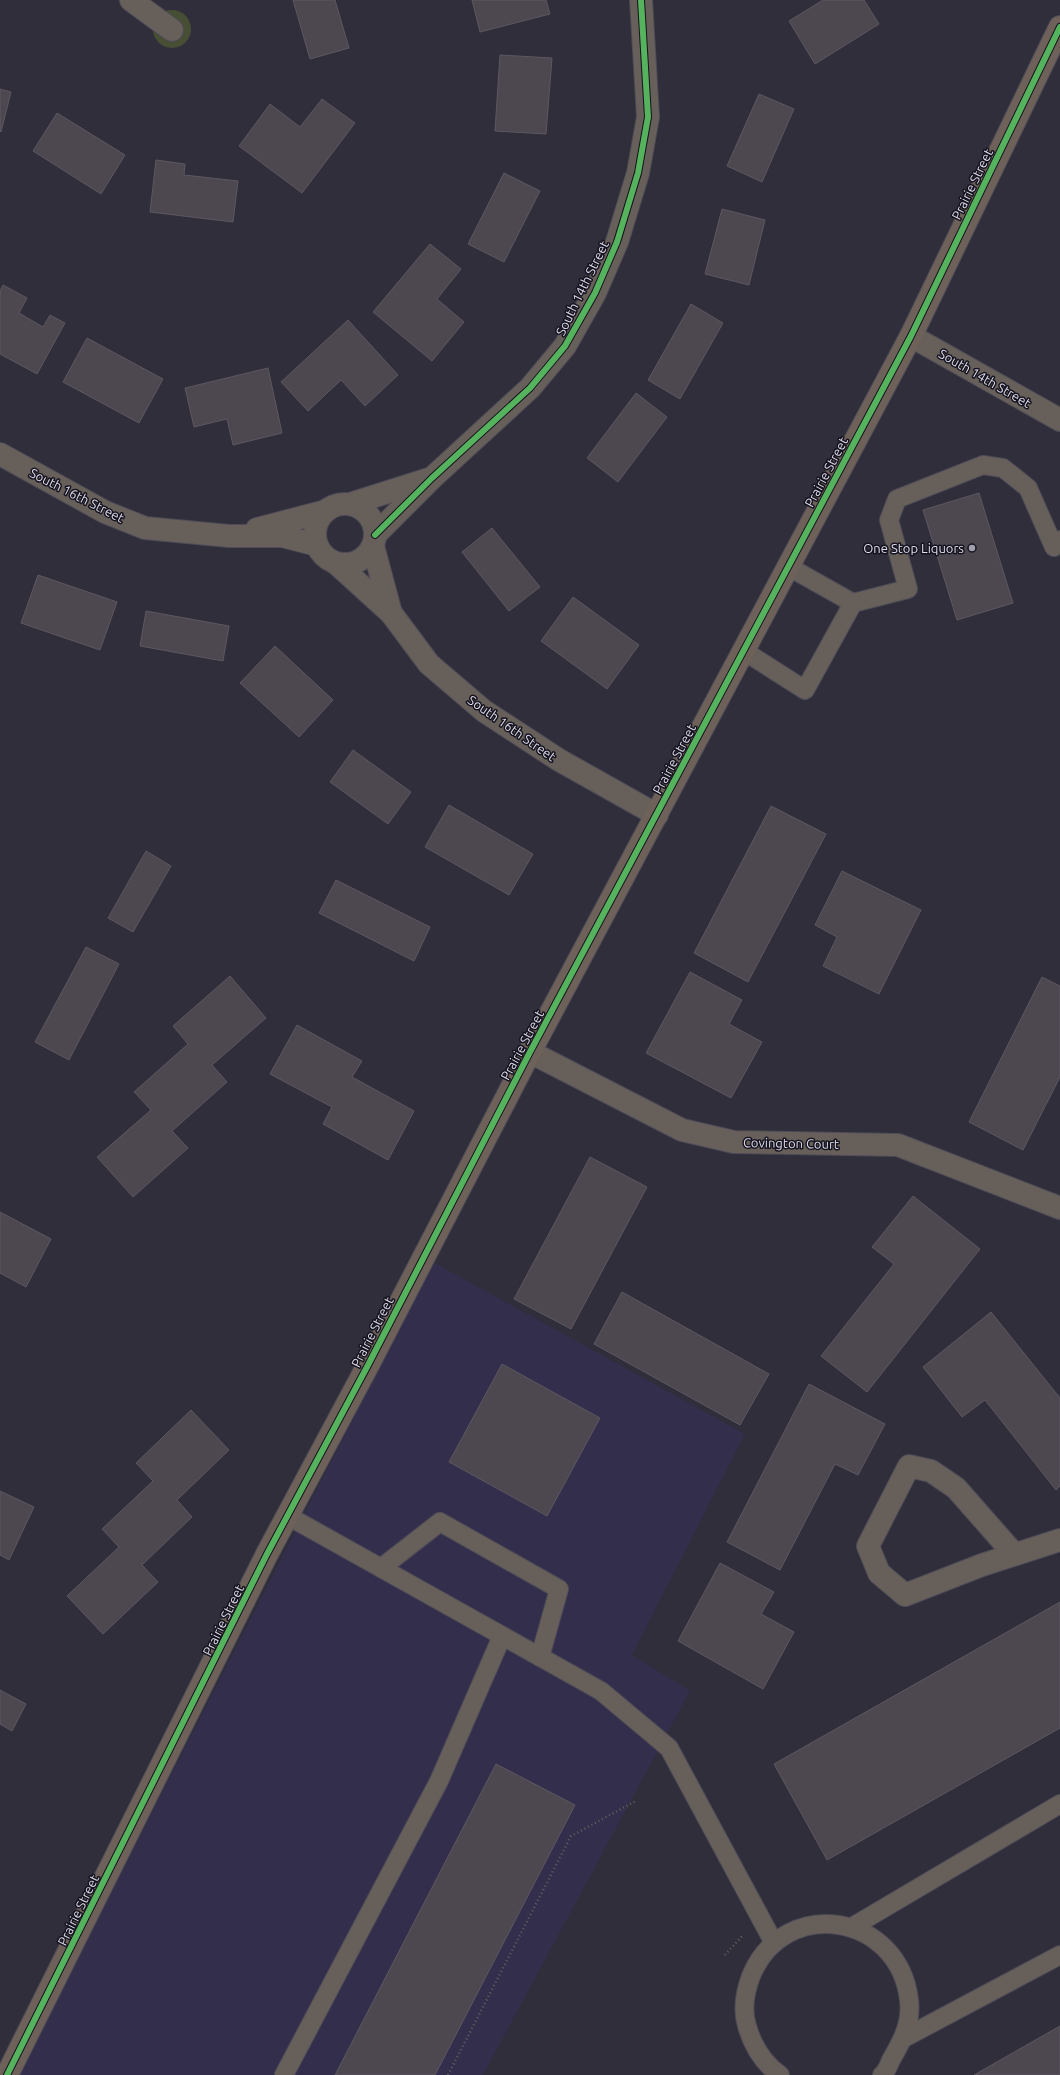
<svg xmlns="http://www.w3.org/2000/svg" width="1060" height="2075" font-family="Ubuntu,sans-serif">
	<style>
		.built { fill: #332e4b }
		.green { fill: #464e34 }
		.building { fill: #4d4850; stroke: #5d5761 }
		.lines { fill: none; stroke-linecap: round; stroke-linejoin: round }
		.lane-casing { stroke: #4d4b57; stroke-width: 20 }
		.street-casing { stroke: #4d4b57; stroke-width: 24 }
		.secondary-casing { stroke: #4d4b57; stroke-width: 24 }
		.path { stroke: #645e5e; stroke-width: 2.5; stroke-dasharray: 1 3; stroke-linecap: butt }
		.lane { stroke: #675f5a; stroke-width: 18 }
		.street { stroke: #675f5a; stroke-width: 22 }
		.secondary { stroke: #6d6159; stroke-width: 22 }
		.cycleway-casing { stroke: #15131e; stroke-width: 8 }
		.cycleway { stroke: #56b35d; stroke-width: 6 }
		.poi-dot { fill: #a2a0af; stroke: #15131e; stroke-width: 1.5 }
		.labels { text-anchor: middle; dominant-baseline: central; stroke-width: 3; stroke-linejoin: round; paint-order: stroke }
		.street-label { font-size: 13px; fill: #dfddee; stroke: #15131e }
		.poi-label { font-size: 13px; fill: #dfddee; stroke: #15131e; text-anchor: end }
	</style>
	<rect width="100%" height="100%" fill="#302e3b"/>
	<!-- built -->
	<path class="built" d="M433,1262L745,1434L632,1655L690,1691L483,2075H18Z"/>
	<!-- green -->
	<circle class="green" cx="172" cy="29" r="19"/>
	<!-- building -->
	<g class="building">
		<path d="M293,0H335L349,48L310,59Z"/>
		<path d="M472,0H546L550,14L480,32Z"/>
		<path d="M823,0H864L879,24L815,64L789,21Z"/>
		<path d="M500,55L552,58L546,134L495,131Z"/>
		<path d="M0,89L11,92L1,132L0,131Z"/>
		<path d="M759,94L794,109L762,182L727,166Z"/>
		<path d="M322,99L355,123L302,193L239,146L270,104L300,127Z"/>
		<path d="M57,113L125,155L101,194L33,151Z"/>
		<path d="M156,160L185,164L184,175L238,181L233,222L150,212Z"/>
		<path d="M504,173L540,191L504,262L468,244Z"/>
		<path d="M722,209L765,220L749,285L705,274Z"/>
		<path d="M430,244L461,269L437,299L464,322L432,361L373,312Z"/>
		<path d="M3,285L27,298L19,313L43,327L50,315L65,323L37,374L0,354V291Z"/>
		<path d="M691,304L723,323L680,399L648,380Z"/>
		<path d="M348,320L398,375L365,406L341,380L308,411L281,382Z"/>
		<path d="M87,338L163,379L139,423L63,382Z"/>
		<path d="M268,368L282,433L233,445L227,419L194,427L185,388Z"/>
		<path d="M636,393L667,417L618,482L587,458Z"/>
		<path d="M979,493L1013,603L957,620L923,510Z"/>
		<path d="M492,528L540,587L509,611L462,552Z"/>
		<path d="M38,575L117,602L100,650L21,623Z"/>
		<path d="M573,597L639,645L607,689L541,641Z"/>
		<path d="M146,611L229,626L223,661L140,646Z"/>
		<path d="M275,646L333,700L299,737L240,683Z"/>
		<path d="M353,750L411,792L388,824L330,782Z"/>
		<path d="M449,805L533,854L509,895L425,847Z"/>
		<path d="M771,806L826,834L748,982L694,953Z"/>
		<path d="M146,851L171,866L133,932L108,918Z"/>
		<path d="M842,871L921,910L879,994L823,966L837,937L815,925Z"/>
		<path d="M336,880L430,927L414,961L319,913Z"/>
		<path d="M86,947L119,964L69,1060L35,1042Z"/>
		<path d="M690,972L742,1000L729,1024L762,1042L731,1098L646,1053Z"/>
		<path d="M230,976L266,1018L212,1065L227,1082L172,1131L188,1148L133,1197L97,1157L151,1110L134,1092L188,1044L173,1026Z"/>
		<path d="M1042,977L1060,986V1077L1023,1150L969,1122Z"/>
		<path d="M297,1025L362,1061L352,1077L414,1111L388,1160L323,1124L332,1107L270,1074Z"/>
		<path d="M590,1157L647,1187L571,1329L514,1299Z"/>
		<path d="M913,1196L980,1249L867,1392L821,1356L894,1264L872,1247Z"/>
		<path d="M0,1212L51,1239L26,1287L0,1273Z"/>
		<path d="M622,1292L769,1374L740,1425L594,1344Z"/>
		<path d="M991,1312L1060,1398V1486L1056,1490L985,1400L962,1417L923,1367Z"/>
		<path d="M502,1364L600,1418L547,1516L449,1462Z"/>
		<path d="M809,1384L885,1424L858,1475L835,1464L780,1570L727,1542Z"/>
		<path d="M191,1410L229,1450L177,1500L192,1517L142,1565L158,1582L103,1634L67,1596L119,1547L102,1529L153,1481L136,1463Z"/>
		<path d="M0,1491L34,1507L9,1560L0,1555Z"/>
		<path d="M720,1563L774,1592L761,1614L794,1632L763,1689L678,1641Z"/>
		<path d="M1060,1602V1728L827,1860L774,1764Z"/>
		<path d="M0,1690L26,1704L12,1731L0,1724Z"/>
		<path d="M496,1764L575,1805L435,2075H335Z"/>
		<path d="M1060,2026V2075H974Z"/>
	</g>
	<g class="lines">
		<!-- lane casing -->
		<g class="lane-casing">
			<g id="lane">
				<path d="M789,567L853,603L908,589L889,520L897,499L983,465L1003,468L1028,488L1054,547L1060,540"/>
				<path d="M744,651L805,690L853,603"/>
				<path d="M288,1516L601,1691L669,1748L774,1943"/>
				<path d="M381,1568L440,1522L559,1589L540,1657"/>
				<path d="M852,1927L1060,1804"/>
				<path d="M904,2038L1060,1955"/>
				<path d="M284,2075L439,1781L502,1636"/>
				<path d="M780,2075C763,2063 753,2047 747,2026C742,2010 745,1992 751,1976C784,1895 899,1913 909,2000C912,2023 902,2041 891,2060C889,2065 886,2072 882,2075"/>
			</g>
		</g>
		<!-- street casing -->
		<g class="street-casing">
			<g id="street">
				<path d="M131,0L172,30"/>
				<path d="M911,336L1060,420"/>
				<path d="M0,454L105,512L145,528L229,536H282L317,545"/>
				<path d="M350,504L429,479"/>
				<circle cx="345" cy="534" r="30"/>
				<path d="M257,529L326,511"/>
				<path d="M375,535L432,478L530,388L565,346L595,293L617,242L638,173L648,117L641,0"/>
				<path d="M336,563L391,613L373,546"/>
				<path d="M391,613L429,664L484,711L559,760L657,815"/>
				<path d="M530,1052L682,1130L734,1142L898,1145L1060,1208"/>
				<path d="M1014,1554L956,1488L931,1471L909,1466L868,1546L879,1573L905,1595L982,1565L1060,1540"/>
			</g>
		</g>
		<!-- secondary casing -->
		<g class="secondary-casing">
			<path id="secondary" d="M7,2075L267,1554L367,1367L530,1052L911,336L1060,27"/>
		</g>
		<!-- path -->
		<g class="path">
			<path d="M725,1955L742,1936"/>
			<path d="M448,2075L571,1836L636,1801"/>
		</g>
		<!-- lane -->
		<use href="#lane" class="lane"/>
		<!-- street -->
		<use href="#street" class="street"/>
		<!-- secondary -->
		<use href="#secondary" class="secondary"/>
		<!-- cycleway casing -->
		<g class="cycleway-casing">
			<g id="cycleway">
				<path d="M375,535L432,478L530,388L565,346L595,293L617,242L638,173L648,117L641,0"/>
				<path d="M7,2075L267,1554L367,1367L530,1052L911,336L1060,27"/>
			</g>
		</g>
		<!-- cycleway -->
		<use href="#cycleway" class="cycleway"/>
	</g>
	<!-- markers -->
	<circle class="poi-dot" cx="972" cy="548" r="4"/>
	<g class="labels">
		<!-- street labels -->
		<g class="street-label">
			<text transform="translate(972 184) rotate(-64)">Prairie Street</text>
			<text transform="translate(582 288) rotate(-64)">South 14th Street</text>
			<text transform="translate(985 378) rotate(30)">South 14th Street</text>
			<text transform="translate(826 472) rotate(-62)">Prairie Street</text>
			<text transform="translate(77 495) rotate(27)">South 16th Street</text>
			<text transform="translate(512 728) rotate(35)">South 16th Street</text>
			<text transform="translate(674 759) rotate(-62)">Prairie Street</text>
			<text transform="translate(522 1045) rotate(-62)">Prairie Street</text>
			<text transform="translate(791 1143) rotate(1)">Covington Court</text>
			<text transform="translate(372 1332) rotate(-63)">Prairie Street</text>
			<text transform="translate(223 1620) rotate(-64)">Prairie Street</text>
			<text transform="translate(78 1910) rotate(-64)">Prairie Street</text>
		</g>
		<!-- poi labels -->
		<g class="poi-label">
			<text x="964" y="548">One Stop Liquors</text>
		</g>
	</g>
</svg>
